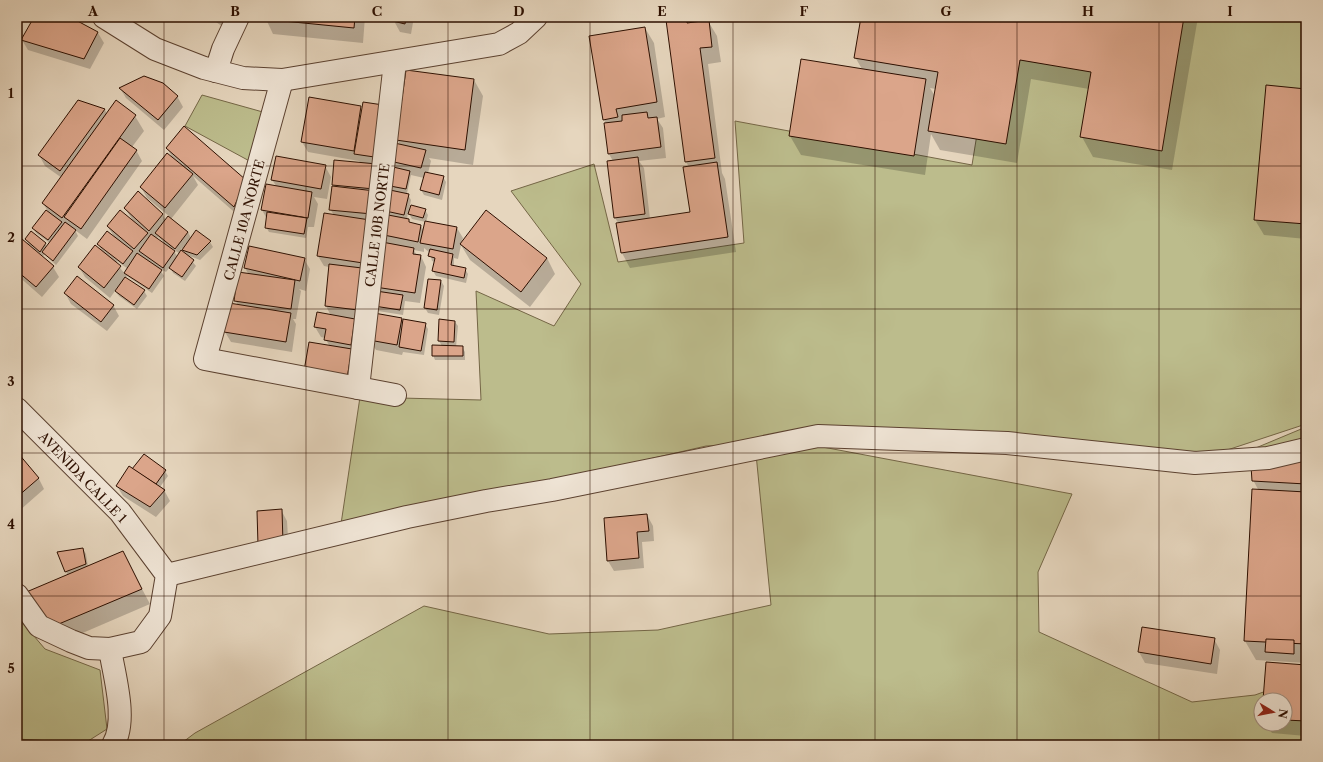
<svg xmlns="http://www.w3.org/2000/svg" width="1323" height="762" font-family="'Libre Caslon Text',serif">
	<style>
		.green { fill: #bcbc8c; stroke: #746646; fill-rule: evenodd }
		.shadow { fill: #0003; fill-rule: evenodd }
		.building { fill: #dba58a; stroke: #2d0f00 }
		.lines { fill: none; stroke-linecap: round; stroke-linejoin: round }
		.minor-casing { stroke: #5b4130; stroke-width: 24 }
		.minor { stroke: #efe4d5; stroke-width: 22 }
		.grid { fill: none; stroke: #2d0f00; stroke-width: 1; stroke-opacity: 0.55 }
		.labels { text-anchor: middle; dominant-baseline: central; stroke-width: 4; stroke-linejoin: round; paint-order: stroke }
		.street-label { font-size: 13px; fill: #2d0f00; stroke: #efe4d5 }
		.neatline { fill: none; stroke: #2d0f00; stroke-width: 1.5 }
		.grid-label { font-size: 13px; text-anchor: middle; font-weight: bold; fill: #2d0f00 }
	</style>
	<rect width="100%" height="100%" fill="#e6d6be"/>
	<filter id="stains"><feTurbulence type="fractalNoise" baseFrequency=".005" numOctaves="4"/><feColorMatrix values="0 0 0 0 .2 0 0 0 0 .09 0 0 0 0 .02 0 0 0 .5 -.17"/></filter>
	<radialGradient id="worn" r=".72"><stop offset=".6" stop-color="#630" stop-opacity="0"/><stop offset="1" stop-color="#630" stop-opacity=".3"/></radialGradient>
	<!-- green -->
	<g class="green">
		<path d="M996,17H1306V424L1209,456L796,442L1072,494L1038,572L1039,632L1192,702L1255,695L1306,677V745H179L195,733L424,606L549,634L658,630L771,605L755,444L706,446L532,486L341,524L360,397L481,400L476,291L554,326L581,284L511,191L594,164L618,262L744,243L735,121L972,165ZM1261,700H1285V724H1261Z"/>
		<path d="M202,95L270,114L255,164L185,126Z"/>
		<path d="M1306,427V446L1215,465Z"/>
		<path d="M17,616L45,649L100,670L107,729L85,743L17,739Z"/>
	</g>
	<!-- shadow -->
	<g class="shadow">
		<path d="M35,17H68L98,33L104,43L90,69L28,50L22,40Z"/>
		<path d="M209,17H230L223,27Z"/>
		<path d="M265,17H365L363,43L273,34Z"/>
		<path d="M395,17H414L411,34L400,32L394,21Z"/>
		<path d="M862,17H1198L1172,170L1093,157L1082,137L1089,89L1031,79L1017,163L940,150L931,134L925,175L801,155L790,136L862,69L855,57ZM930,88L936,89L935,96Z"/>
		<path d="M686,19L689,24L708,21L717,36L721,62L708,64L722,173L725,179L736,252L630,268L622,253L617,224H619L615,218L613,161L609,154L606,124L604,119L645,28L654,43L665,117L657,119L663,128L666,158L639,161L644,168L650,219L691,213L689,167L686,162Z"/>
		<path d="M474,80L483,96L473,165L429,158L431,161L428,173L443,177L446,182L442,200L424,195L421,190L424,178L411,175L407,193L411,200L409,211L425,210L428,215L426,222L457,228L463,238L461,244L547,258L555,274L530,307L470,260L461,245L458,259L454,258V267L465,269L468,274L466,283L436,276L433,271L435,262L432,261L430,253L424,248V252L414,250L417,256H421L426,267L420,303L405,301L403,315L378,311L364,320L354,319L361,331L353,388L325,338L321,337L315,327L331,316L326,306L329,267L324,266L318,256L334,215L330,209L335,187L333,184L361,163L359,161L308,152L302,142L360,107L391,143L400,145L397,139ZM408,212L412,219L426,222L424,231L421,226L410,224L407,220Z"/>
		<path d="M120,88L177,96L183,107L164,130L126,98Z"/>
		<path d="M1306,90V239L1264,235L1255,220Z"/>
		<path d="M78,101L105,110L107,114L135,116L144,131L132,147L136,150L142,161L87,239L75,230L78,236L56,265L45,254L43,256L34,249L33,250L53,267L59,277L42,297L17,275V246L30,247L26,239L31,232L47,246L50,243L36,233L33,228L50,215L43,203L62,178L45,166L39,155Z"/>
		<path d="M167,148L245,180L240,217L193,176L198,185L171,219L188,232L191,238L210,242L213,247L200,260L187,255L196,266L185,281L173,273L170,267L166,272L159,268L164,276L152,293L127,276L125,278L144,291L147,296L137,309L119,296L115,291L110,298L85,277L79,267L102,251L98,244L115,238L108,227L133,221L125,208L138,193L163,215L166,221L169,216L147,198L141,187L173,159ZM158,237L165,243L164,244L156,239ZM172,248L180,254L178,258L177,256ZM182,248L186,255L180,251ZM117,261L128,269L125,274L116,263Z"/>
		<path d="M325,166L331,177L327,199L314,197L318,204L314,227H308L306,238L269,232L266,227L267,219L262,210L277,187L272,180Z"/>
		<path d="M304,259L310,269L306,291L299,289L301,291L296,319H293L296,324L292,352L231,342L225,332L238,306L236,301L249,275L245,268Z"/>
		<path d="M429,280L441,281L444,286L439,315L428,313L425,308Z"/>
		<path d="M65,293L113,305L119,316L107,331L71,304Z"/>
		<path d="M401,319L404,323L425,324L428,329L424,355L403,352L402,355L376,350L370,340Z"/>
		<path d="M440,320L455,322L458,326L456,347H462L465,352V360H435L433,355L442,346L439,341Z"/>
		<path d="M18,454L39,479L44,489L19,511L17,509Z"/>
		<path d="M1306,457V663L1256,660L1245,641L1259,491L1253,480Z"/>
		<path d="M133,470L165,471L168,476L160,487L164,490L170,501L156,517L123,496L117,486Z"/>
		<path d="M281,510L287,521L289,555L265,556Z"/>
		<path d="M647,515L653,526L654,541L642,542L644,568L614,571L608,561Z"/>
		<path d="M83,549L86,554L88,567L123,553L150,604L64,641L34,608L68,576L58,553Z"/>
		<path d="M1143,628L1214,639L1220,650L1217,674L1145,663L1139,652Z"/>
		<path d="M1306,666V736L1272,733L1266,724H1285V700H1264Z"/>
	</g>
	<!-- building -->
	<g class="building">
		<path d="M34,17H70L98,32L84,59L21,40Z"/>
		<path d="M264,17H355L354,28L263,19Z"/>
		<path d="M394,17H406L405,24L393,21Z"/>
		<path d="M861,17H1184L1162,151L1080,137L1091,72L1020,60L1006,144L928,131L938,72L854,58Z"/>
		<path d="M687,18V23L709,20L712,47L700,48L715,158L685,162L666,20Z"/>
		<path d="M645,27L657,102L616,109L618,117L603,120L589,36Z"/>
		<path d="M801,59L926,79L914,156L789,136Z"/>
		<path d="M406,70L474,79L465,150L396,140Z"/>
		<path d="M144,76L163,83L178,96L158,120L119,88Z"/>
		<path d="M1266,85L1306,89V224L1254,220Z"/>
		<path d="M309,97L361,106L354,151L301,142Z"/>
		<path d="M78,100L105,109L60,171L38,155Z"/>
		<path d="M116,100L136,115L62,218L42,203Z"/>
		<path d="M363,102L390,106L381,158L354,154Z"/>
		<path d="M647,112L648,118L657,117L661,147L608,154L604,123L622,121V115Z"/>
		<path d="M184,126L246,180L234,207L166,148Z"/>
		<path d="M120,138L137,150L81,229L64,217Z"/>
		<path d="M390,142L426,150L421,168L385,160Z"/>
		<path d="M167,153L193,174L165,208L140,187Z"/>
		<path d="M276,156L326,165L321,189L271,180Z"/>
		<path d="M638,157L645,214L614,218L607,161Z"/>
		<path d="M334,160L377,164L374,189L332,185Z"/>
		<path d="M717,162L728,237L621,253L616,223L690,212L683,167Z"/>
		<path d="M389,166L410,171L406,189L385,185Z"/>
		<path d="M425,172L444,176L439,195L420,190Z"/>
		<path d="M266,184L312,192L308,218L261,210Z"/>
		<path d="M332,186L375,191L372,214L329,210Z"/>
		<path d="M385,189L409,194L404,215L381,210Z"/>
		<path d="M138,191L163,214L149,231L124,208Z"/>
		<path d="M411,205L426,209L423,218L408,214Z"/>
		<path d="M46,210L62,222L48,240L32,228Z"/>
		<path d="M120,210L148,233L134,249L107,226Z"/>
		<path d="M486,210L547,258L521,292L460,244Z"/>
		<path d="M267,212L307,218L304,234L265,228Z"/>
		<path d="M324,213L370,220L363,263L317,256Z"/>
		<path d="M383,214L409,219V222L421,225L418,242L379,234Z"/>
		<path d="M168,216L188,232L175,249L155,233Z"/>
		<path d="M425,221L457,227L453,249L420,243Z"/>
		<path d="M65,222L76,230L53,261L42,252Z"/>
		<path d="M196,230L211,241L197,255L182,250Z"/>
		<path d="M31,231L46,243L40,252L25,239Z"/>
		<path d="M107,231L133,251L123,264L97,244Z"/>
		<path d="M151,234L175,251L163,268L139,251Z"/>
		<path d="M22,239L54,266L36,287L17,271V244Z"/>
		<path d="M382,242L414,248L413,254L421,255L415,293L375,287Z"/>
		<path d="M95,245L121,266L104,288L78,267Z"/>
		<path d="M249,246L305,258L300,281L244,268Z"/>
		<path d="M430,249L453,254L451,265L466,268L464,278L432,271L435,258L428,256Z"/>
		<path d="M181,250L194,260L182,277L169,268Z"/>
		<path d="M137,253L162,270L149,289L124,273Z"/>
		<path d="M329,264L362,268L358,310L325,306Z"/>
		<path d="M238,272L295,280L291,309L234,301Z"/>
		<path d="M77,276L114,305L101,322L64,293Z"/>
		<path d="M125,277L145,290L134,305L115,291Z"/>
		<path d="M428,279L441,280L437,310L424,308Z"/>
		<path d="M376,291L403,295L400,310L374,306Z"/>
		<path d="M229,303L291,313L286,342L224,332Z"/>
		<path d="M317,312L355,319L351,345L324,340L326,329L314,327Z"/>
		<path d="M374,313L402,318L397,345L369,340Z"/>
		<path d="M403,319L426,323L421,351L399,347Z"/>
		<path d="M439,319L455,321L454,342L438,341Z"/>
		<path d="M309,342L352,349L347,378L304,371Z"/>
		<path d="M432,345L463,346V356H432Z"/>
		<path d="M1250,451L1306,456V484L1252,481Z"/>
		<path d="M18,453L39,478L17,497V454Z"/>
		<path d="M144,454L166,470L156,484L132,469Z"/>
		<path d="M129,466L165,490L150,507L116,486Z"/>
		<path d="M1252,489L1306,492V644L1244,641Z"/>
		<path d="M282,509L283,544L258,545L257,511Z"/>
		<path d="M647,514L649,531L637,532L639,558L607,561L604,518Z"/>
		<path d="M83,548L86,564L65,572L57,552Z"/>
		<path d="M123,551L142,589L54,626L24,593Z"/>
		<path d="M1142,627L1215,638L1211,664L1138,652Z"/>
		<path d="M1266,639L1294,640V654L1265,652Z"/>
		<path d="M1266,662L1306,665V721L1285,720V700H1263Z"/>
	</g>
	<g class="lines">
		<!-- minor casing -->
		<g class="minor-casing">
			<g id="minor">
				<path d="M104,17L155,49L204,68L243,78L282,80L499,44L519,33L536,17"/>
				<path d="M216,71L223,49L238,17"/>
				<path d="M282,80L205,359L395,395"/>
				<path d="M358,388L395,62"/>
				<path d="M17,409L120,512L167,575L160,616L141,642L110,649L89,648L71,641L39,626L17,595"/>
				<path d="M167,575L407,517L486,501L552,490L818,436L1007,443L1195,463L1268,458L1306,449"/>
				<path d="M110,649C114,676 128,720 113,745"/>
			</g>
		</g>
		<!-- minor -->
		<use href="#minor" class="minor"/>
	</g>
	<!-- grid -->
	<path class="grid" d="M164,17V745M306,17V745M448,17V745M590,17V745M733,17V745M875,17V745M1017,17V745M1159,17V745M17,166H1306M17,309H1306M17,453H1306M17,596H1306"/>
	<g class="labels">
		<!-- street labels -->
		<g class="street-label">
			<text transform="translate(244 220) rotate(-75)">CALLE 10A NORTE</text>
			<text transform="translate(377 225) rotate(-83)">CALLE 10B NORTE</text>
			<text transform="translate(83 477) rotate(46)">AVENIDA CALLE 1</text>
		</g>
	</g>
	<!-- margin -->
	<rect width="1323" height="762" fill="none" stroke="#e6d6be" stroke-width="44"/>
	<!-- north arrow -->
	<g transform="translate(1273 712) rotate(100)"><circle r="19" fill="#efe4d5" stroke="#a18f80"/>
	<path d="M0-3L7 15L0 10L-7 15Z" fill="#8f2418"/>
	<text y="-6" font-size="11" font-weight="bold" text-anchor="middle" fill="#2d0f00">N</text>
	</g>
	<rect x="22" y="22" width="1279" height="718" class="neatline"/>
	<g class="grid-label">
		<text x="93" y="16">A</text>
		<text x="235" y="16">B</text>
		<text x="377" y="16">C</text>
		<text x="519" y="16">D</text>
		<text x="662" y="16">E</text>
		<text x="804" y="16">F</text>
		<text x="946" y="16">G</text>
		<text x="1088" y="16">H</text>
		<text x="1230" y="16">I</text>
		<text x="11" y="98">1</text>
		<text x="11" y="242">2</text>
		<text x="11" y="386">3</text>
		<text x="11" y="529">4</text>
		<text x="11" y="673">5</text>
	</g>
	<rect width="100%" height="100%" filter="url(#stains)"/>
	<rect width="100%" height="100%" fill="url(#worn)"/>
</svg>
